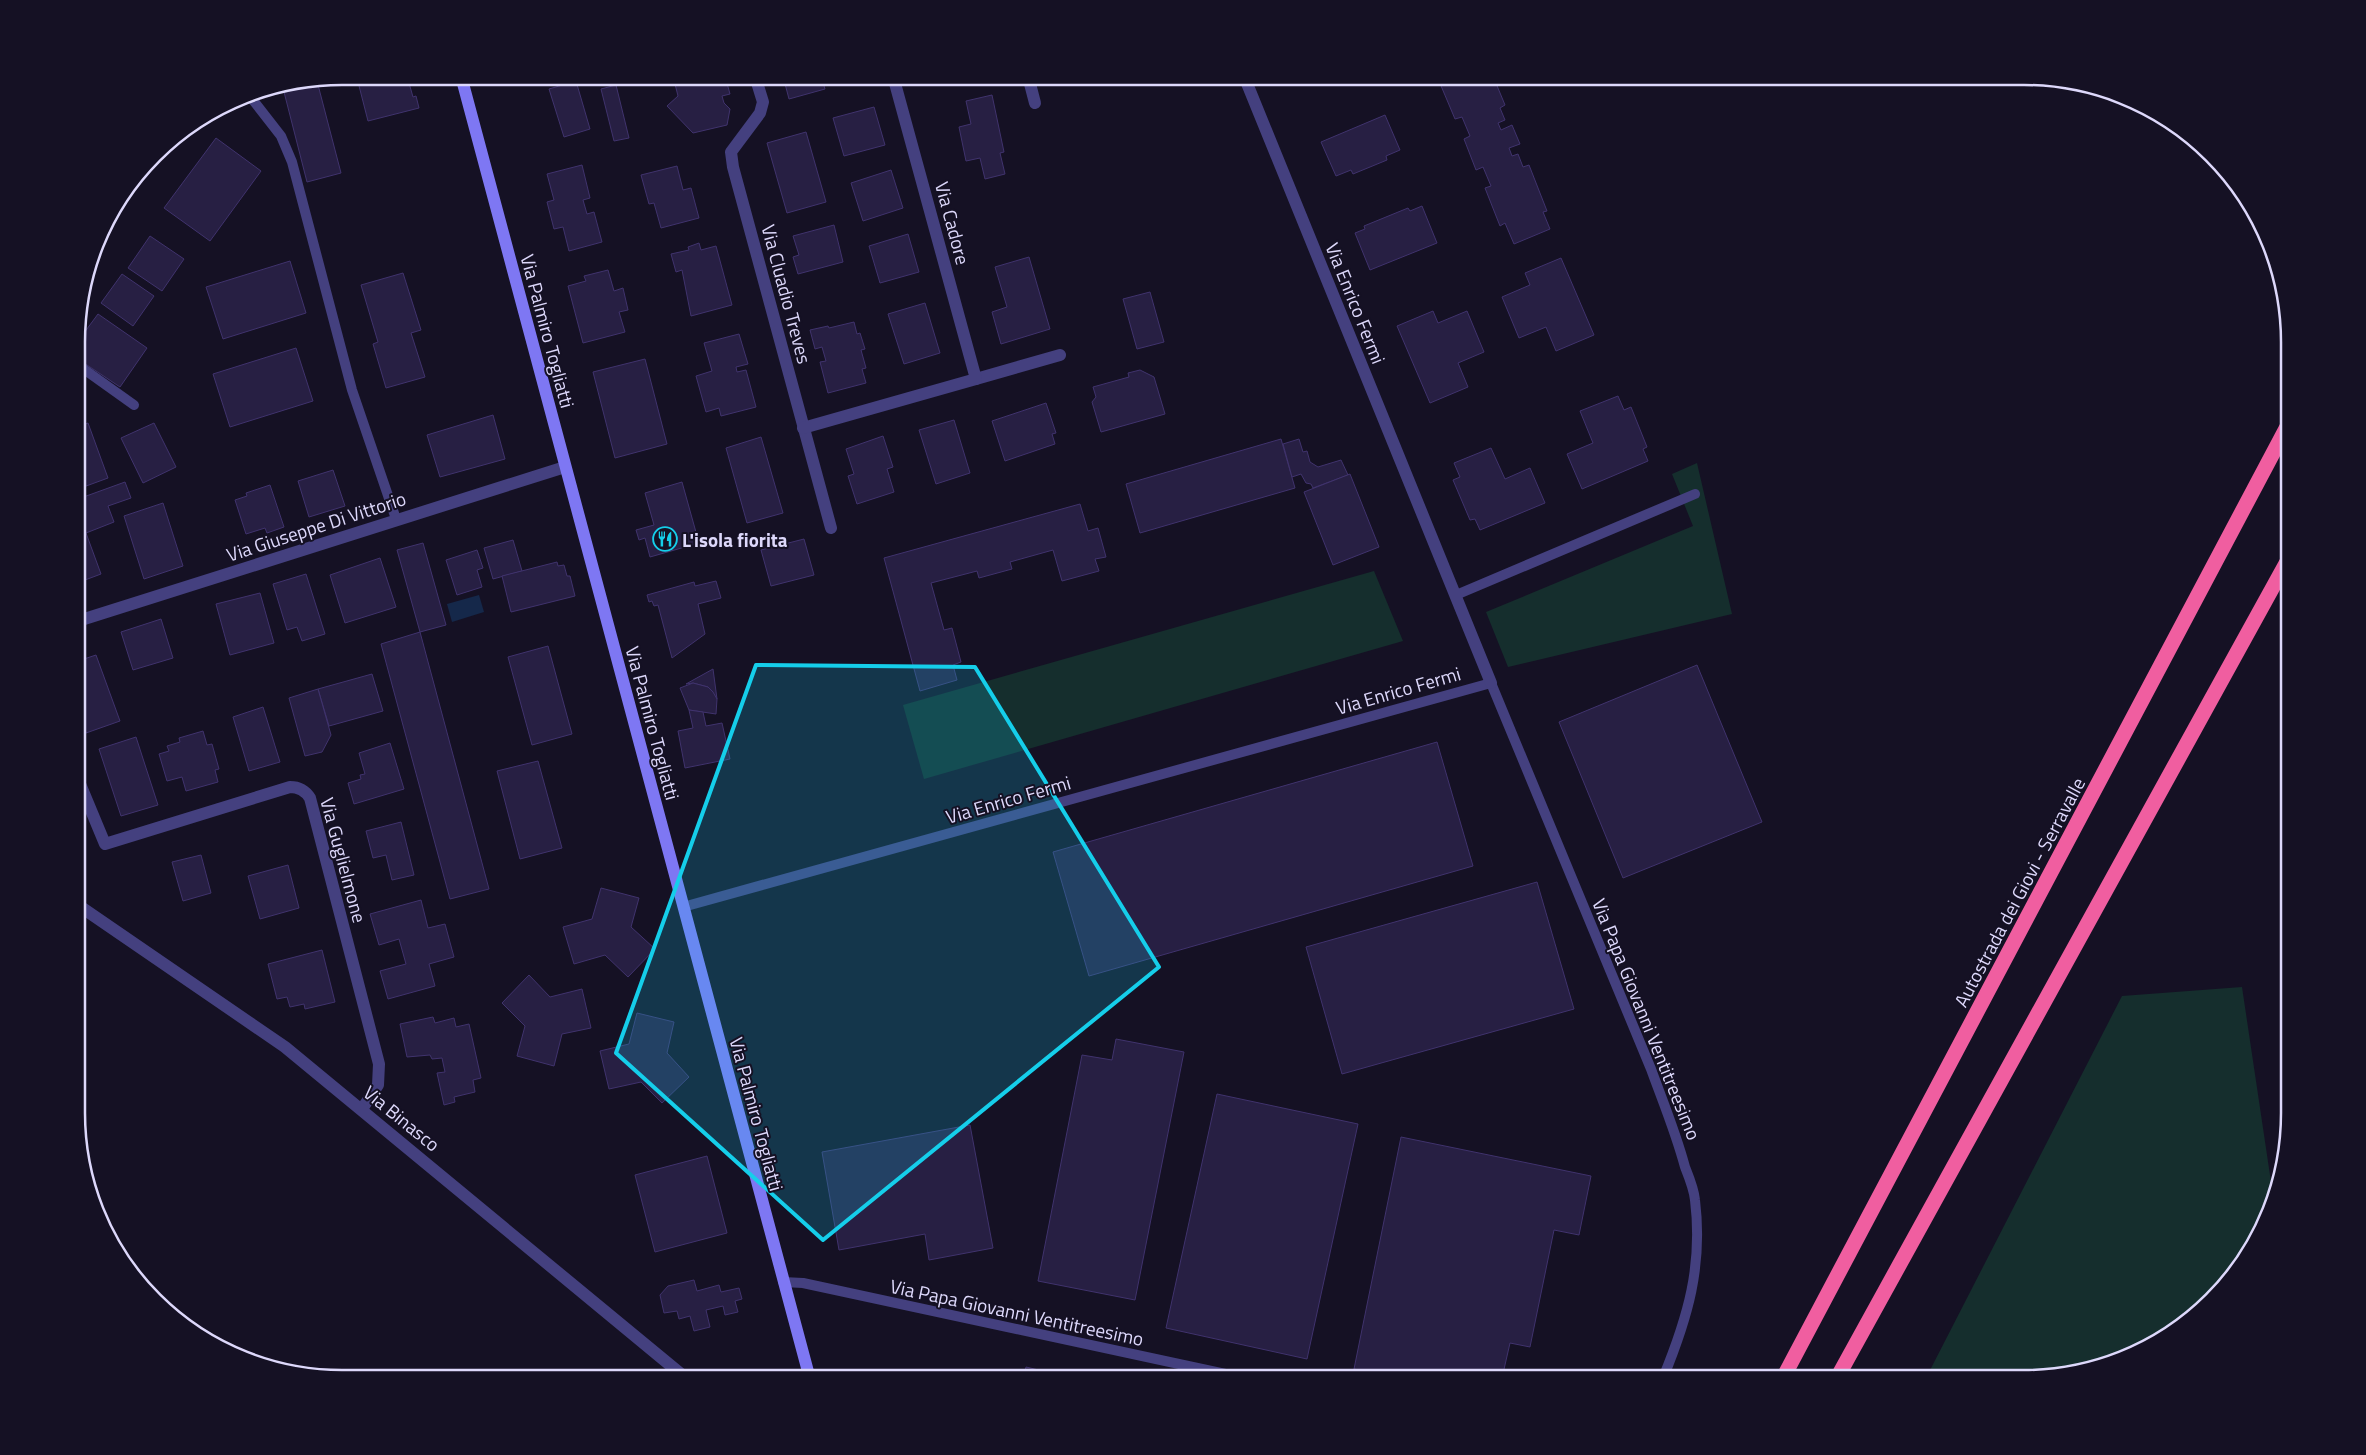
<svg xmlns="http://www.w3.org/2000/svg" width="2366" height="1455" font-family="'Titillium Web',sans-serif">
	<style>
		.green { fill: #152e2d }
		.water { fill: #15284a }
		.building { fill: #271f43; stroke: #40336d }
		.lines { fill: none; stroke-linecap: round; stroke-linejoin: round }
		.lane { stroke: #44407f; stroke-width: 10 }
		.street { stroke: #44407f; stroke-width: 12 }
		.secondary { stroke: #7e77f3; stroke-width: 12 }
		.highway { stroke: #f05ea0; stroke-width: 15 }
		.marked { fill: #15ceea; fill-opacity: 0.2; stroke: #15ceea; stroke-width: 4; stroke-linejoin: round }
		.labels { text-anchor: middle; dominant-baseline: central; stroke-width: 4; stroke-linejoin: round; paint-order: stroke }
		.street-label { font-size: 19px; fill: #ddd8fb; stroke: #151124 }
		.poi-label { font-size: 19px; font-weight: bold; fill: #ddd8fb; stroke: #151124; text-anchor: start }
		.rim { fill: none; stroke: #ddd8fb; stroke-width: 2.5 }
	</style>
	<rect width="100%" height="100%" fill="#151124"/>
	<!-- green -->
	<g class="green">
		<path d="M1697,463L1732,614L1508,667L1486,612L1693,526L1672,474Z"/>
		<path d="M1374,571L1403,641L924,779L903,705Z"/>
		<path d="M2242,987L2274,1202L2254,1246L2212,1301L2157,1343L2093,1370L2041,1378H1926L2122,996Z"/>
	</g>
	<!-- water -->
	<path class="water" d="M479,595L484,612L452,622L447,604Z"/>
	<!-- building -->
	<g class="building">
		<path d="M365,76H407L413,97L416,96L419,108L368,121L357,78Z"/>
		<path d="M673,76H725L730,94L722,96L724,103L730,109L727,125L693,133L667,106L678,96Z"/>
		<path d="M783,76H821L825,89L789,99Z"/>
		<path d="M1295,76H1318L1298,84Z"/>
		<path d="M1443,76H1493L1505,105L1500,108L1505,120L1498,123L1501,130L1512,125L1520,144L1509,148L1512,156L1518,154L1523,167L1529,165L1547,211L1543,212L1550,229L1514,244L1505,223L1500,226L1485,188L1491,186L1483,167L1476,170L1464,139L1470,136L1462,117L1455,119L1439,81L1444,79Z"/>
		<path d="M317,81L341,173L307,182L283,88Z"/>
		<path d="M576,81L590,129L564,137L549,89Z"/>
		<path d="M616,85L629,138L614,141L601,89Z"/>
		<path d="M992,95L1004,152L1000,153L1005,174L985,179L980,158L966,161L959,127L971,124L966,101Z"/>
		<path d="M874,107L885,145L844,156L833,118Z"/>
		<path d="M1385,115L1400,150L1386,156L1387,160L1353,174L1351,170L1336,176L1321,142Z"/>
		<path d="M806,132L826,202L787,213L767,143Z"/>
		<path d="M216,138L261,171L210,241L164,208Z"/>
		<path d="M582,165L590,198L583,200L587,214L594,212L602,242L569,251L563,227L554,229L547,202L554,200L547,174Z"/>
		<path d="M677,166L683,190L691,188L699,218L661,228L654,203L649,204L641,175Z"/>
		<path d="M891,170L903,208L863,221L851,183Z"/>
		<path d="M1422,206L1437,243L1370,270L1355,233L1365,229L1364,226L1408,208L1410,211Z"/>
		<path d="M834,225L843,262L798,274L793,257L799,255L793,236Z"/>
		<path d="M908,234L919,272L880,283L869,246Z"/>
		<path d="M150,236L184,259L162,291L128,268Z"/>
		<path d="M699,243L701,250L716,246L732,305L691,316L682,270L676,272L671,254L689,250L688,247Z"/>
		<path d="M1029,257L1050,329L1001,344L992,312L1007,307L995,267Z"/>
		<path d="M1561,258L1594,335L1556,351L1546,327L1519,338L1502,297L1530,285L1525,273Z"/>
		<path d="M290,261L306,313L223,339L206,287Z"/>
		<path d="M608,270L614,291L623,288L628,310L619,312L625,332L583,343L568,286L586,281L584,276Z"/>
		<path d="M403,273L421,330L411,333L425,377L386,388L373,344L378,342L361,285Z"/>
		<path d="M122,274L154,296L133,326L101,303Z"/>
		<path d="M1150,292L1164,342L1137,349L1123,299Z"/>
		<path d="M925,303L940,353L904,364L888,314Z"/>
		<path d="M1433,311L1438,323L1467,311L1484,352L1458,363L1468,387L1430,403L1397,326Z"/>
		<path d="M98,314L147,348L120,387L78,359V341Z"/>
		<path d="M854,322L857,334L860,333L865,349L861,350L866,368L862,369L866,383L828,393L820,362L826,361L822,347L815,349L810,330L828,326L829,328Z"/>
		<path d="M739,334L748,364L736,367L737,372L746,370L756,407L721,416L719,408L706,412L696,376L712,371L704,343Z"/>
		<path d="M296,348L313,401L230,427L213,374Z"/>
		<path d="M645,359L667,444L615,458L593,372Z"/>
		<path d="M1140,370L1154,377L1165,414L1101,432L1092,402L1096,397L1093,387L1129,377L1128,373Z"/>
		<path d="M1618,396L1624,410L1631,407L1647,447L1643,449L1648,461L1582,489L1567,454L1593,443L1580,411Z"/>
		<path d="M1046,403L1056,433L1052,434L1055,444L1005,461L992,421Z"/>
		<path d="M493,415L505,459L440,477L427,435Z"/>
		<path d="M954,420L970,473L936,484L919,430Z"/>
		<path d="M88,423L108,478L78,489V427Z"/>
		<path d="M154,423L176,467L143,483L121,438Z"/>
		<path d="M883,436L893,467L887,469L894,492L857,504L848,476L854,474L846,449Z"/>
		<path d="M761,437L783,513L747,523L726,448Z"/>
		<path d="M1281,439L1295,488L1140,533L1126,484Z"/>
		<path d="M1299,439L1303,452L1307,451L1310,462L1318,467L1341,460L1348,475L1313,488L1311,484L1306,483L1301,474L1292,477L1283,444Z"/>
		<path d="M1491,448L1505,479L1530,468L1545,503L1480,530L1475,519L1470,520L1453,480L1460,477L1454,463Z"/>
		<path d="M333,470L345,506L309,517L298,481Z"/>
		<path d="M1350,474L1379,547L1333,565L1304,492Z"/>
		<path d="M125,482L131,498L108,506L114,522L86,533L101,574L85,580L78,564V499Z"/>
		<path d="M682,482L699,543L650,557L645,538L639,540L636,530L654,525L645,493Z"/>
		<path d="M270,485L284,527L267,533L265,528L246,534L235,500L247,496L246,493Z"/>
		<path d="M163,503L183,566L144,579L124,516Z"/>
		<path d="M1080,504L1088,531L1098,528L1106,557L1095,559L1099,571L1062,581L1053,550L1010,562L1012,569L979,578L977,571L931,583L944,630L952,628L961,662L953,665L957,680L920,691L884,558Z"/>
		<path d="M804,539L814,575L771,586L761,550Z"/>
		<path d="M513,540L522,571L493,579L484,548Z"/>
		<path d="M423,543L446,625L420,632L397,550Z"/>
		<path d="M477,550L483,568L477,570L482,587L457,595L446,560Z"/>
		<path d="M380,558L396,607L345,623L330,575Z"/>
		<path d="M557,562L558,566L564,565L567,576H570L575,596L511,612L502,576Z"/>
		<path d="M306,574L325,634L302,641L297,627L287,630L273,584Z"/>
		<path d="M716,581L721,598L698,604L705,634L672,658L658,605L654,606L652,601L649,602L647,595L694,582L695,586Z"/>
		<path d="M260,593L274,643L230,655L216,604Z"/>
		<path d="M161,619L173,658L133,670L121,632Z"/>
		<path d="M420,632L489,889L450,899L381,644Z"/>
		<path d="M548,646L572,734L532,745L508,657Z"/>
		<path d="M96,655L120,721L86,733L78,712V661Z"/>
		<path d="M1697,665L1762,822L1623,878L1559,722Z"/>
		<path d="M713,669L717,699L708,687L693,683L686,684Z"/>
		<path d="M372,674L383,711L329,726L318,689Z"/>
		<path d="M693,683L708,687L713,692L717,699L716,714L689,710L680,688Z"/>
		<path d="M318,689L331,735L322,752L305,756L289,698Z"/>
		<path d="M263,707L280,762L249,771L233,717Z"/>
		<path d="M689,710L703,712L706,726L722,723L730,759L685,768L678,731L693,728Z"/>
		<path d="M203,731L207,745L212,744L219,769L215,770L218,782L186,791L182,777L167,781L159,754L169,751L167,746L180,742L179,738Z"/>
		<path d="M136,737L158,805L121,816L99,749Z"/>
		<path d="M1437,742L1473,866L1089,976L1053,852Z"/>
		<path d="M390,743L404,789L354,804L348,783L361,779L360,775L365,774L359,753Z"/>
		<path d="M538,761L562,848L520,859L497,771Z"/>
		<path d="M401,822L414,875L392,880L386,855L373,858L366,831Z"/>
		<path d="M201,855L211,893L183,901L172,862Z"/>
		<path d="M288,865L299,908L260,919L248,876Z"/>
		<path d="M1537,882L1574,1009L1342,1074L1306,947Z"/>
		<path d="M601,888L639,898L631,927L655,949L628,977L605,955L574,964L563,927L592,919Z"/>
		<path d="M421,900L428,928L445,924L454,957L429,964L435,986L388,999L380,971L406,964L399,939L379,945L370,914Z"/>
		<path d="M322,950L335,1002L305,1009L304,1004L290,1007L287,997L277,999L268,964Z"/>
		<path d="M529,975L550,997L582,989L591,1028L562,1034L554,1066L517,1056L525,1026L502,1003Z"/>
		<path d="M637,1013L674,1022L667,1053L689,1077L662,1103L641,1082L609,1089L600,1051L629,1044Z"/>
		<path d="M433,1017L435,1023L454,1018L456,1027L469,1024L481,1078L473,1080L475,1092L454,1097L455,1102L444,1105L437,1073L445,1072L442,1058L432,1059L430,1055L407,1057L400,1024Z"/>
		<path d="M1116,1039L1184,1052L1135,1300L1038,1281L1082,1055L1112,1060Z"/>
		<path d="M1217,1094L1358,1124L1307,1359L1166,1328Z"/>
		<path d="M970,1125L993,1248L929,1260L925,1234L839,1250L822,1152Z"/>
		<path d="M1401,1137L1591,1176L1579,1235L1554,1230L1530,1347L1510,1343L1502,1378H1400L1354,1369Z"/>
		<path d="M707,1156L727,1233L655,1252L635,1175Z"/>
		<path d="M694,1280L697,1291L719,1285L721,1292L739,1288L742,1299L735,1301L738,1312L725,1315L723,1306L706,1310L710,1327L694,1331L690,1316L679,1319L677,1311L664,1313L660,1295L668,1286Z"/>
		<path d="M1026,1367L1076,1379H1023Z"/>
	</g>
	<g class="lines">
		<!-- lane -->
		<g class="lane">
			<path d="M249,95L281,136L292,162L352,390L396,519"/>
			<path d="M78,365L134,405"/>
			<path d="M1456,595L1695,494"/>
			<path d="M683,907L1491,683L1651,1069C1663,1102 1676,1133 1685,1167C1689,1177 1694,1189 1695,1200C1703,1266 1688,1317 1663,1378"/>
			<path d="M783,1282L803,1283L1244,1378"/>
		</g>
		<!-- street -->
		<g class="street">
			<path d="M755,76L763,102L760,113L731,152L733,167L831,528"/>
			<path d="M1028,76L1035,103"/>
			<path d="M1244,76L1491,683"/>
			<path d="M976,379L1060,355"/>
			<path d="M803,428L976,379L893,76"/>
			<path d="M78,621L565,467"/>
			<path d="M78,779L105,844L290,787C299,787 305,790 310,798L379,1064L378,1085L362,1109"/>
			<path d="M78,905L285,1047L687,1379"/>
		</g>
		<!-- secondary -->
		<path class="secondary" d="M461,76L810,1379"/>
		<!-- highway -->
		<g class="highway">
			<path d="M1783,1378L2289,423"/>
			<path d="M1837,1378L2289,558"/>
		</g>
	</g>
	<!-- marked area -->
	<path class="marked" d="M756,665L975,667L1159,967L823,1240L616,1053Z"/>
	<!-- icons -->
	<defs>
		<g id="restaurant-ring" transform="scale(1.25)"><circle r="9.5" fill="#151124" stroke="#15ceea" stroke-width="1.5"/><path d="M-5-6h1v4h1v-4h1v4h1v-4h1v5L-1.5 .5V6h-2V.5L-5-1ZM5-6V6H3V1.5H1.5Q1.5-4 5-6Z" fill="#15ceea"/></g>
	</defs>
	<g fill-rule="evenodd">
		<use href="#restaurant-ring" x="665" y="539"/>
	</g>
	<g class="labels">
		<!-- street labels -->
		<g class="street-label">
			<text transform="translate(953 223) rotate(75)">Via Cadore</text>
			<text transform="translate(787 294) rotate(75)">Via Cluadio Treves</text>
			<text transform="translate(1356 303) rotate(68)">Via Enrico Fermi</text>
			<text transform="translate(548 331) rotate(75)">Via Palmiro Togliatti</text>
			<text transform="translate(316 526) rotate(-18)">Via Giuseppe Di Vittorio</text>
			<text transform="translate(1398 690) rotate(-16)">Via Enrico Fermi</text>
			<text transform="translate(653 723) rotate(75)">Via Palmiro Togliatti</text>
			<text transform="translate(1008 799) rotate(-16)">Via Enrico Fermi</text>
			<text transform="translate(344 860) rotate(75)">Via Guglielmone</text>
			<text transform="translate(2019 892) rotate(-62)">Autostrada dei Giovi - Serravalle</text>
			<text transform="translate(1647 1019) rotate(68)">Via Papa Giovanni Ventitreesimo</text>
			<text transform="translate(757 1114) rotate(75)">Via Palmiro Togliatti</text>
			<text transform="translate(402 1118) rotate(39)">Via Binasco</text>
			<text transform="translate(1017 1312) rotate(12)">Via Papa Giovanni Ventitreesimo</text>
		</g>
		<!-- poi labels -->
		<g class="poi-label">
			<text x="682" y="539">L'isola fiorita</text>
		</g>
	</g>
	<!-- crop -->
	<path d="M0 0H2366V1455H0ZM342 85H2024A257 257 0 0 1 2281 342V1113A257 257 0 0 1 2024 1370H342A257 257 0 0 1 85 1113V342A257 257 0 0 1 342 85Z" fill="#151124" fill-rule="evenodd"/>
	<path class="rim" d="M342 85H2024A257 257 0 0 1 2281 342V1113A257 257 0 0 1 2024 1370H342A257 257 0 0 1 85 1113V342A257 257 0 0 1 342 85Z"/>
</svg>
